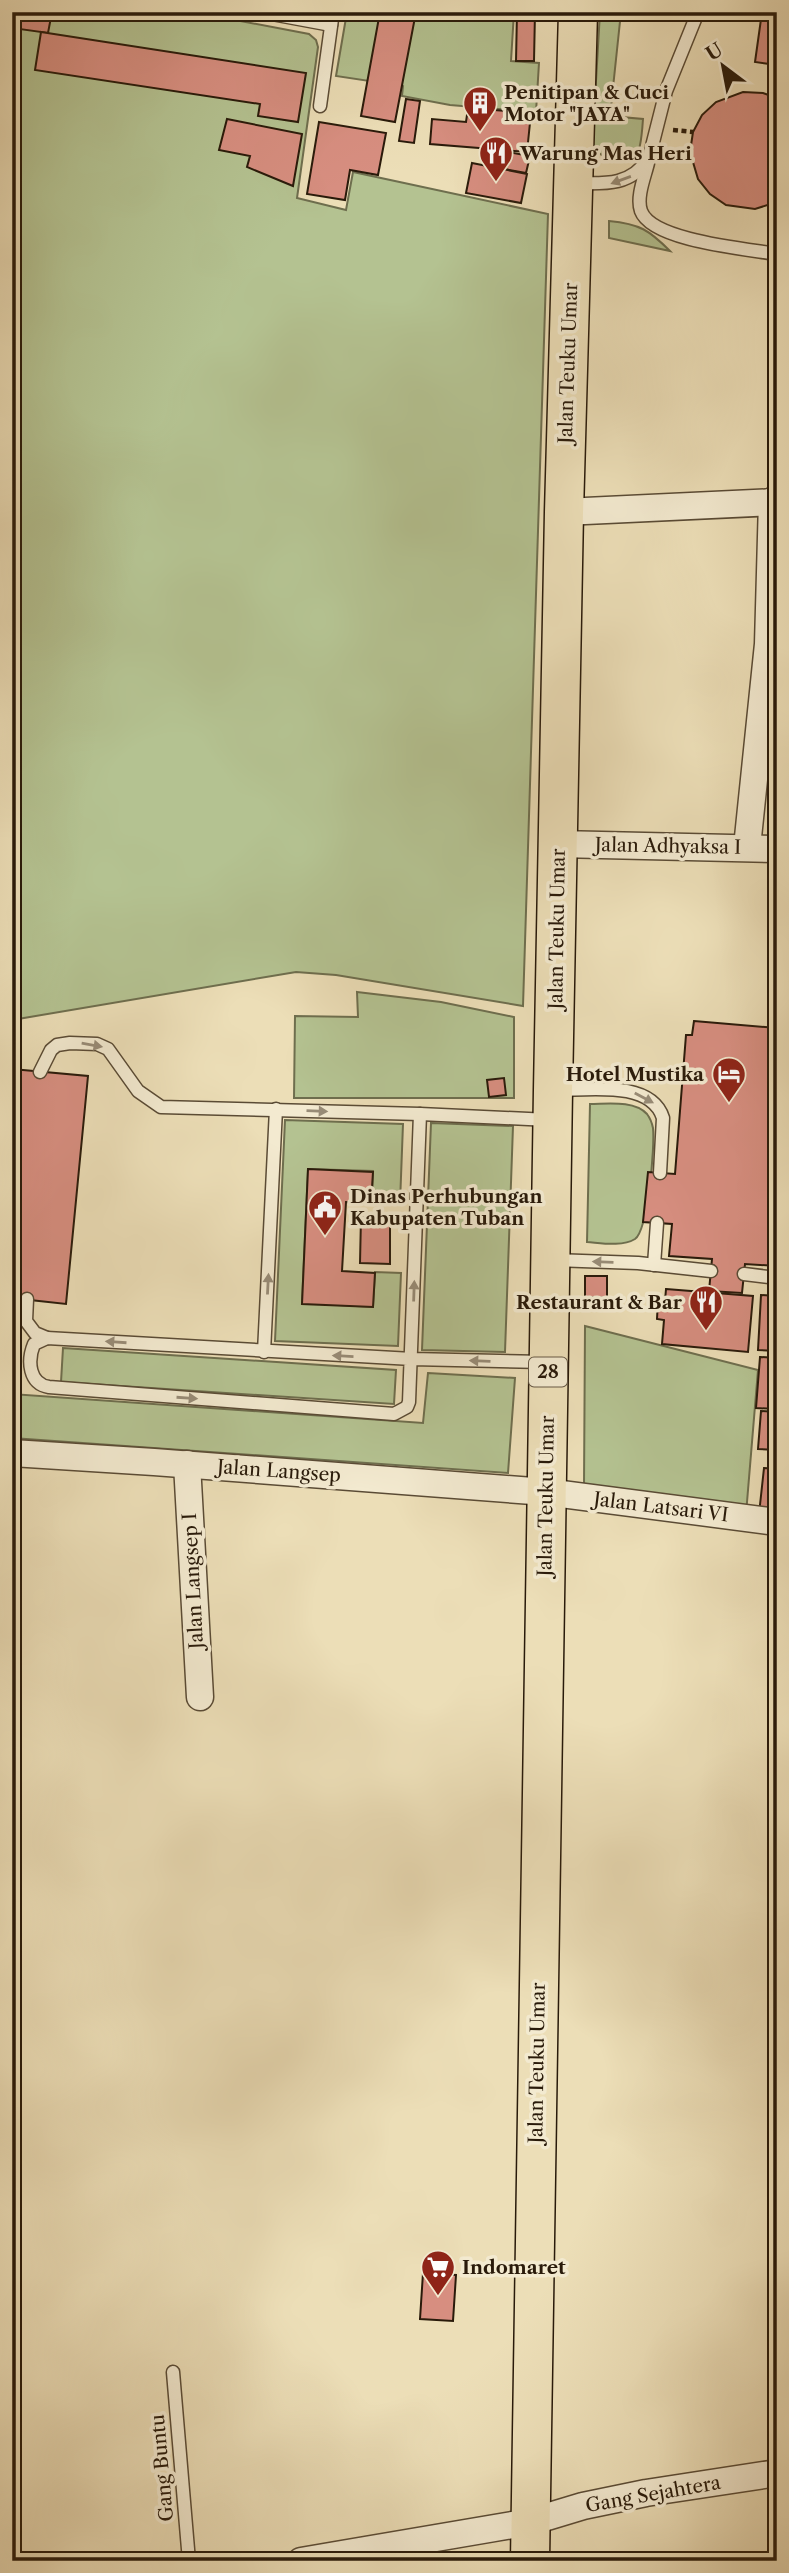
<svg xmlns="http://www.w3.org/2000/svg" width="789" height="2573" font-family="'Libre Caslon Text',serif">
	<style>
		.green { fill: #b4c291; stroke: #6e6e4e; stroke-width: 2 }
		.building { fill: #d78e80; stroke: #291a0a; stroke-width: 2 }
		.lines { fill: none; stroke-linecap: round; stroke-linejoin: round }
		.service-casing { stroke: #5a4b35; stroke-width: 15 }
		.minor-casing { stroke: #5a4b35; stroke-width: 29 }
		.trunk-casing { stroke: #291a0a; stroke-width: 41 }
		.path { stroke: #291a0a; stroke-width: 4.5; stroke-dasharray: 5 3.5; stroke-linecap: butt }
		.service { stroke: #f3ead0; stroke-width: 12 }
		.minor { stroke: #f3ead0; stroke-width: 26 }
		.trunk { stroke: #ecdeb7; stroke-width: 38 }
		.oneway { fill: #988c77 }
		.labels { text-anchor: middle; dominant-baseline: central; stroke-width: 7; stroke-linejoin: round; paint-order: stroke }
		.shield { fill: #f3ead0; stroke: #665845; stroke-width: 2 }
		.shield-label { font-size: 18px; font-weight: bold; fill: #291a0a }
		.poi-label { font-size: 19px; font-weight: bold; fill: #291a0a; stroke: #f3ead0; text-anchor: start }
		.street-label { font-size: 19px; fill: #291a0a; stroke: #f3ead0 }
	</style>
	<rect width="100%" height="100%" fill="#ecdeb7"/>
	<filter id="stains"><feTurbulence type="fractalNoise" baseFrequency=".00286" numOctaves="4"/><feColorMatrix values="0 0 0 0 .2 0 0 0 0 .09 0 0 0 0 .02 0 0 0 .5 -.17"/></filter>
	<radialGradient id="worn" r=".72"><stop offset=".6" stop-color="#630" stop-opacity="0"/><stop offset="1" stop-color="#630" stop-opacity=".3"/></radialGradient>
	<!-- green -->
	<g class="green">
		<path d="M12,12H193L309,34L316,40L318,47L297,198L346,210L353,172L548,214L523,1006L336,975L296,972L12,1020Z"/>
		<path d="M347,12H514L511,61L539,63L536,112L450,105L402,96L403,86L336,76Z"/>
		<path d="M600,12H621L610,116L643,119C640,164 635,172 592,150Z"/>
		<path d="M609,221C640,224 649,230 670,251L609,238Z"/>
		<path d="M357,992L441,1002L514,1017V1098H294L295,1016L358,1017Z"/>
		<path d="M590,1104C607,1104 634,1100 647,1114C650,1118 652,1123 653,1128C655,1146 648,1230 635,1239C622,1247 601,1243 587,1242Z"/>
		<path d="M285,1120L403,1124L400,1203L372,1202L373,1171L308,1169L302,1303L373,1307L375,1272L401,1273L398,1346L275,1341Z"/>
		<path d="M431,1123L513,1126L505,1352L422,1350Z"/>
		<path d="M585,1326L758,1370L746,1514L584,1485Z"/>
		<path d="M63,1348L396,1370L394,1404L61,1382Z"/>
		<path d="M428,1373L515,1378L508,1473L12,1438V1394L423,1423Z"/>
	</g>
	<!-- building -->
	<g class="building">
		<path d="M12,12H52L48,33L12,28Z"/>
		<path d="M380,12H416L395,122L361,116Z"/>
		<path d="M517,12H535L534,61H516Z"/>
		<path d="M762,12H777V65L755,62Z"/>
		<path d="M41,32L306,73L298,122L258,116L260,104L35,70Z"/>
		<path d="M743,92L763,93L777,98V202L755,209L726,205L710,194L698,179L690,152L693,132L702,115L716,102Z"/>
		<path d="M406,99L420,101L414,143L399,141Z"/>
		<path d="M468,108L531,113L527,152L430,144L432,119L466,122Z"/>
		<path d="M227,119L302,134L293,186L247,167L250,156L219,150Z"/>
		<path d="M319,122L386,133L378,175L350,170L345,200L307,194Z"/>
		<path d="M492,149L530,156L526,173L488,166Z"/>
		<path d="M472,163L527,174L521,203L466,193Z"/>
		<path d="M694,1021L777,1028V1266L745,1264L742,1293L709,1291L712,1259L669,1256L672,1224L643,1222L648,1172L675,1174L686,1035H692Z"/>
		<path d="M12,1069L88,1076L66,1304L12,1298Z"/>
		<path d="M504,1078L506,1095L489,1097L487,1080Z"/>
		<path d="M308,1169L373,1172L371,1203L346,1202L342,1271L375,1273L373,1307L302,1304Z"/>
		<path d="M361,1217H390V1264L360,1263Z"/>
		<path d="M585,1276H607V1298L585,1297Z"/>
		<path d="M666,1289L753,1296L748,1352L662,1344L664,1320L657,1319L658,1300L665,1301Z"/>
		<path d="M761,1295L777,1296V1351L758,1350Z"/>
		<path d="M760,1357L777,1358V1409L756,1408Z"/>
		<path d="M761,1411L777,1412V1450L758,1449Z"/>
		<path d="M764,1468L777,1469V1515L759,1514Z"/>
		<path d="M423,2273L456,2275L453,2321L420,2319Z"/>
	</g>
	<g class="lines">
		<!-- service casing -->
		<g class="service-casing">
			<g id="service">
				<path d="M261,12L331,25"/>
				<path d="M320,106L333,12"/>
				<path d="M648,163C645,176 636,197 641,211C652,241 747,249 777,254"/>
				<path d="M575,183C605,184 631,186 649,158L666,91L698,12"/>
				<path d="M40,1072L51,1050L57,1045L70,1043L97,1044L108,1049L138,1091L161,1107L420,1114L549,1120"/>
				<path d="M557,1090C589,1090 651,1080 663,1118L660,1173"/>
				<path d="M420,1114L409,1402L407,1407L394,1414L49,1387C29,1384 27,1361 34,1344L47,1338L412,1359L544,1362"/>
				<path d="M554,1260L638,1263L711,1271"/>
				<path d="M654,1265L657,1223"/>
				<path d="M744,1274L777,1278"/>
				<path d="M27,1299L26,1321L35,1333L47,1338"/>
				<path d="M264,1352L276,1109"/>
				<path d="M173,2372L189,2561"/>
			</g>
		</g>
		<!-- minor casing -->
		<g class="minor-casing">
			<g id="minor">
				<path d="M564,512L777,502"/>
				<path d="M558,844L777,849"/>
				<path d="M747,847L768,644L772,501"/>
				<path d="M12,1453L154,1462L546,1492L777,1522"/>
				<path d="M187,1464L200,1697"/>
				<path d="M301,2561L530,2522L583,2506L646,2493L777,2473"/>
			</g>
		</g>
		<!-- trunk casing -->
		<g class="trunk-casing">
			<path id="trunk" d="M530,2561L553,1090L564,512L578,12"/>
		</g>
		<!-- path -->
		<path class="path" d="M673,130L693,132"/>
		<!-- service -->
		<use href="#service" class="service"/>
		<!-- minor -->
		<use href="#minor" class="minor"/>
		<!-- trunk -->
		<use href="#trunk" class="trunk"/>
	</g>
	<!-- one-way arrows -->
	<defs><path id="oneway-solid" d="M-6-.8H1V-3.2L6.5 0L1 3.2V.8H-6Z" transform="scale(1.75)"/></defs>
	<g class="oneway">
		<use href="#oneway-solid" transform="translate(621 180) rotate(160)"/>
		<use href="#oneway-solid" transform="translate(92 1045) rotate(10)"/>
		<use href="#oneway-solid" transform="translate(644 1098) rotate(28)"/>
		<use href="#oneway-solid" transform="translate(317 1111) rotate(2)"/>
		<use href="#oneway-solid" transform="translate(603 1262) rotate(-178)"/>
		<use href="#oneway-solid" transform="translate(268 1284) rotate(-87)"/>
		<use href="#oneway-solid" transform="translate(414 1291) rotate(-88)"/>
		<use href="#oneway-solid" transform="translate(116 1342) rotate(-176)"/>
		<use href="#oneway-solid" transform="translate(343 1356) rotate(-177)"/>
		<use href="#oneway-solid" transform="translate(480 1361) rotate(-178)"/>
		<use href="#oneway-solid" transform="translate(187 1398) rotate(4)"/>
	</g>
	<!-- icons -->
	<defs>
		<g id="building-pin" transform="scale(1.75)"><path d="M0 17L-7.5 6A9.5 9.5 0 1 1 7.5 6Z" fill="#8f2418" stroke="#f3ead0"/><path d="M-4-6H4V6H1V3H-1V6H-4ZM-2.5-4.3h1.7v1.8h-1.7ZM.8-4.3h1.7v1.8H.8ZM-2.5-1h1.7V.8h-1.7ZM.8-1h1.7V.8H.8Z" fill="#fff"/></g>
		<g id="restaurant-pin" transform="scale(1.75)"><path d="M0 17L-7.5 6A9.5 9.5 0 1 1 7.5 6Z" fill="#8f2418" stroke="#f3ead0"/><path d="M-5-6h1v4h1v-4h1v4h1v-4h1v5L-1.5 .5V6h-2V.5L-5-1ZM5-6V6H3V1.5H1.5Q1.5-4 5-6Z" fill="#fff"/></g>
		<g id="hotel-pin" transform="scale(1.75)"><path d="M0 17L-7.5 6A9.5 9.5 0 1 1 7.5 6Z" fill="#8f2418" stroke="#f3ead0"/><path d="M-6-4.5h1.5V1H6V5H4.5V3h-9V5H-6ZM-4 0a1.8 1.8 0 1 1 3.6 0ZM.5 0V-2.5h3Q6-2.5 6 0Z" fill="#fff"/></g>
		<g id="civic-pin" transform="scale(1.75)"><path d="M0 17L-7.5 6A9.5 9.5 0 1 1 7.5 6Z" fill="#8f2418" stroke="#f3ead0"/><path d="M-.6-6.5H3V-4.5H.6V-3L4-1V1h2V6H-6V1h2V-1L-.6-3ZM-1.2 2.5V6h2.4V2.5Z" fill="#fff"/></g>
		<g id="supermarket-pin" transform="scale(1.75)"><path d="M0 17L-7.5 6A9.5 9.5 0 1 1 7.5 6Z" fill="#8f2418" stroke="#f3ead0"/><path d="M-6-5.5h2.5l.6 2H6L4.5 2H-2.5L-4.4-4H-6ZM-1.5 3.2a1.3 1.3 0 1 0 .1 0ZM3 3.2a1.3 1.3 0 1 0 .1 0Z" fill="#fff"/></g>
	</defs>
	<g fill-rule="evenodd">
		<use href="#building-pin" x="480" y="103"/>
		<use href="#restaurant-pin" x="496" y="153"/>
		<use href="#hotel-pin" x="729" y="1074"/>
		<use href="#civic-pin" x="325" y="1207"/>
		<use href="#restaurant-pin" x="706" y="1302"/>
		<use href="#supermarket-pin" x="438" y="2267"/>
	</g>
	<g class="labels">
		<!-- shield labels -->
		<rect class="shield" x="529" y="1357.5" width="38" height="29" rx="5"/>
		<g class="shield-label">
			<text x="548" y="1372">28</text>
		</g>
		<!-- poi labels -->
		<g class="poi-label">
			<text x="504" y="92">Penitipan &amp; Cuci<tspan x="504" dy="22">Motor "JAYA"</tspan></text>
			<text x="520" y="153">Warung Mas Heri</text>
			<text x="704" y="1074" text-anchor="end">Hotel Mustika</text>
			<text x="350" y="1196">Dinas Perhubungan<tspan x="350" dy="22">Kabupaten Tuban</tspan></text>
			<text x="682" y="1302" text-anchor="end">Restaurant &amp; Bar</text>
			<text x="462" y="2267">Indomaret</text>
		</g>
		<!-- street labels -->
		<g class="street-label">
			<text transform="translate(568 363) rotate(-88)">Jalan Teuku Umar</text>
			<text transform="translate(668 846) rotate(1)">Jalan Adhyaksa I</text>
			<text transform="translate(557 929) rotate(-89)">Jalan Teuku Umar</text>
			<text transform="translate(279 1471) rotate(4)">Jalan Langsep</text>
			<text transform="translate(546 1496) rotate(-89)">Jalan Teuku Umar</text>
			<text transform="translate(661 1507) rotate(7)">Jalan Latsari VI</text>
			<text transform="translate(193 1581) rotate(-93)">Jalan Langsep I</text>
			<text transform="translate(537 2063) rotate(-89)">Jalan Teuku Umar</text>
			<text transform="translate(162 2468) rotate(-95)">Gang Buntu</text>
			<text transform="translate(653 2494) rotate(-10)">Gang Sejahtera</text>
		</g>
	</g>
	<!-- margin -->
	<rect width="789" height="2573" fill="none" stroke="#ecdeb7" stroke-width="42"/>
	<rect x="14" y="14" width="761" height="2545" fill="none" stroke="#291a0a" stroke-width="3.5"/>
	<rect x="21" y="21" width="747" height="2531" fill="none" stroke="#291a0a" stroke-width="2"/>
	<!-- north arrow -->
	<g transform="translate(723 66) rotate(328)" stroke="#f3ead0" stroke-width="5" paint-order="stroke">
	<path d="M0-5L12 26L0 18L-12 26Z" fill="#291a0a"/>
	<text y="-10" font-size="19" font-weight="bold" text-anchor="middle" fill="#291a0a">U</text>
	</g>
	<rect width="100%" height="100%" filter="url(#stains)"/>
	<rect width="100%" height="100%" fill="url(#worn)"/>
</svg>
